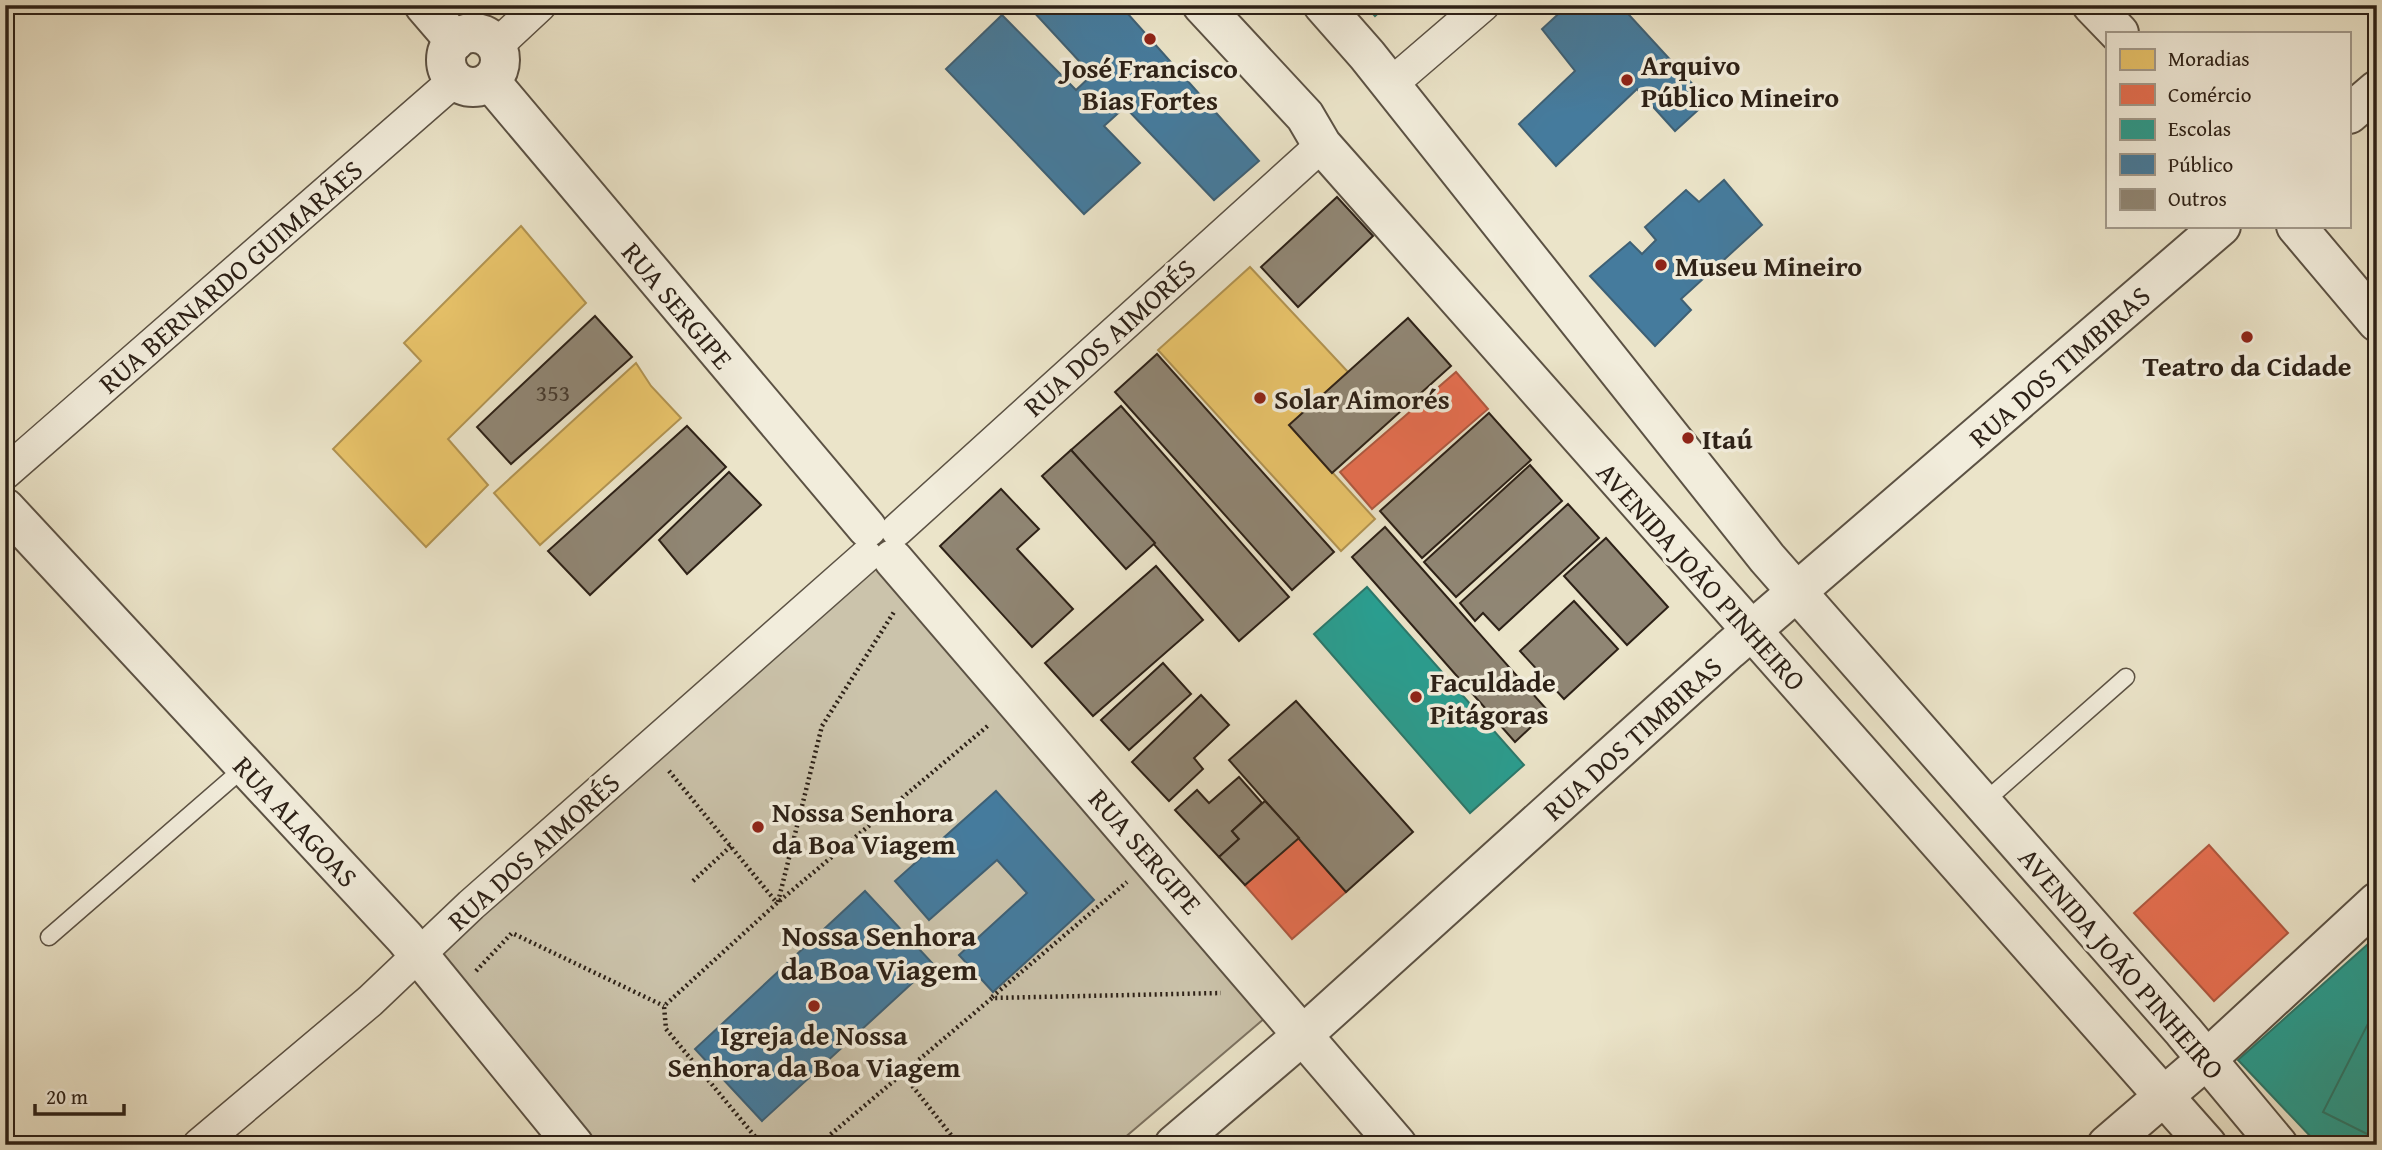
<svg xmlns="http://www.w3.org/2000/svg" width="2382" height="1150" font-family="'Gentium Book Plus',serif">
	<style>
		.green { fill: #cbc3ab; stroke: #7c7261; stroke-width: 2 }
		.homes { fill: #e9c46a; stroke: #b19351; stroke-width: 2 }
		.shops { fill: #e76f51; stroke: #af5840; stroke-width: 2 }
		.schools { fill: #2a9d8f; stroke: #2b786b; stroke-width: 2 }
		.public { fill: #457b9d; stroke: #3e6075; stroke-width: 2 }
		.building { fill: #908674; stroke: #2d2117; stroke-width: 2 }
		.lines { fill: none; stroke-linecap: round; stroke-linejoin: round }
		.service-casing { stroke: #5c5244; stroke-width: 19 }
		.minor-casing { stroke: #5c5244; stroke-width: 35 }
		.tertiary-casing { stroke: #5c5244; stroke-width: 42 }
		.path { stroke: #2d2117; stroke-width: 4.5; stroke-dasharray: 2 3.5; stroke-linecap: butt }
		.service { stroke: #f2eddc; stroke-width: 16 }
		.minor { stroke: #f2eddc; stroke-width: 32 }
		.tertiary { stroke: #f2eddc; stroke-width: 38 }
		.poi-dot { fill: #8f2418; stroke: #f2eddc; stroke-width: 2.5 }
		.labels { text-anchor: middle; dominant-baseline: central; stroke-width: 7; stroke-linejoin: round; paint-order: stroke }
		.number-label { font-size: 24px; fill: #463a2e }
		.poi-label { font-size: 28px; font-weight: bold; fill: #2d2117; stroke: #f2eddc; text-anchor: start }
		.street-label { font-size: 28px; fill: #2d2117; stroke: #f2eddc }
		.neighbourhood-label { font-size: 30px; font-weight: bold; fill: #2d2117; stroke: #f2eddc }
	</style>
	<rect width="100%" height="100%" fill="#ebe4c9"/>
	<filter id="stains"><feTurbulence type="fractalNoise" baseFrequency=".00286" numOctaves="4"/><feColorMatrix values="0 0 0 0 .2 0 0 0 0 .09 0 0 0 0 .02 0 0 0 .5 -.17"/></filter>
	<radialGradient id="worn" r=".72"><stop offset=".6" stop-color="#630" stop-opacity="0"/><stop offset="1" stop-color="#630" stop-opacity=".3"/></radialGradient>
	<!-- green -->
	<path class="green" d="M876,563L1279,1006L1116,1145H575L426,977L445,937Z"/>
	<!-- homes -->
	<g class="homes">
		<path d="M521,226L586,303L448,439L488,485L426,547L333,449L421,361L404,343Z"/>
		<path d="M1250,267L1348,372L1289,425L1375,519L1341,551L1158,350Z"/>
		<path d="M636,363L651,386L681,418L540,545L494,493Z"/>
	</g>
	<!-- shops -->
	<g class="shops">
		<path d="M1456,372L1488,409L1372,509L1340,472Z"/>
		<path d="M1299,838L1346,892L1292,939L1245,885Z"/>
		<path d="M2209,845L2288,933L2214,1001L2134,913Z"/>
	</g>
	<!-- schools -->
	<g class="schools">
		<path d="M1365,5H1387L1375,16Z"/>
		<path d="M1367,587L1524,765L1470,813L1314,634Z"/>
		<path d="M2377,936V1145L2312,1138L2238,1060Z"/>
		<path d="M2377,1006V1120L2369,1135L2323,1112Z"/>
	</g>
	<!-- public -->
	<g class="public">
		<path d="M1035,5H1120L1259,161L1214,200L1125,107L1104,126L1140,163L1084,214L946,69L1002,15L1076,90L1092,75L1031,9Z"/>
		<path d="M1568,5H1620L1708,101L1675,131L1637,89L1556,166L1519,124L1575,71L1542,29Z"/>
		<path d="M1724,180L1762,225L1681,299L1691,310L1655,346L1590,276L1630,242L1642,254L1656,240L1645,227L1686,190L1699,202Z"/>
		<path d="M996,791L1094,900L993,992L959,955L1027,893L997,860L929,920L895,881Z"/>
		<path d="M865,891L933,964L762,1121L695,1049Z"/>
	</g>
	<!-- building -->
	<g class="building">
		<path d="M1337,197L1373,236L1298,307L1261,267Z"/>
		<path d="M595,316L632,357L511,464L477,427Z"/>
		<path d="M1408,318L1451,366L1332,473L1289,425Z"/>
		<path d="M1157,354L1334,552L1292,590L1115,392Z"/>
		<path d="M1121,406L1289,597L1239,641L1071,450Z"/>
		<path d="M1489,413L1531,460L1422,558L1380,511Z"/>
		<path d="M687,426L726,467L590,595L548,551Z"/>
		<path d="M1071,450L1155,543L1126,569L1042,476Z"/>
		<path d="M1530,465L1562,501L1456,597L1424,562Z"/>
		<path d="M729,472L761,505L687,574L659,540Z"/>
		<path d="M1001,489L1039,529L1017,549L1073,609L1032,647L940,546Z"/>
		<path d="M1568,504L1599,538L1499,630L1483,613L1475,621L1460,603Z"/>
		<path d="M1385,527L1548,711L1515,742L1352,557Z"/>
		<path d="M1606,538L1668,607L1627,645L1564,576Z"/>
		<path d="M1156,566L1203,620L1093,716L1045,663Z"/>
		<path d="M1574,601L1618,649L1564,699L1520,651Z"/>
		<path d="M1163,663L1191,694L1129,750L1101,720Z"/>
		<path d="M1201,695L1229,725L1194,758L1203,769L1169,801L1132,762Z"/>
		<path d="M1296,701L1413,832L1346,892L1229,760Z"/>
		<path d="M1239,777L1262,803L1232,831L1239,839L1219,857L1175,810L1197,790L1209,803Z"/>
		<path d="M1265,801L1299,838L1245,885L1219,857L1239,839L1232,831Z"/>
	</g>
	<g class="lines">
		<!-- service casing -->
		<g class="service-casing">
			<g id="service">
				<path d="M1983,803L2126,677"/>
				<path d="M49,937L246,766"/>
			</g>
		</g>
		<!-- minor casing -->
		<g class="minor-casing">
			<g id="minor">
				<path d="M496,46L540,5"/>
				<path d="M1390,85L1483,5"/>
				<path d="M5,473L455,80"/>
				<path d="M897,530L1322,145"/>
				<path d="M199,1145L370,1001L471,905L866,556"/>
			</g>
		</g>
		<!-- tertiary casing -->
		<g class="tertiary-casing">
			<g id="tertiary">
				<path d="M424,5L455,41"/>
				<path d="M1202,5L1305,116L1322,145L2207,1145"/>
				<path d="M1323,5L1367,55L1767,558L2183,1031L2278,1145"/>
				<path d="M2092,5L2119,33"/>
				<circle cx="473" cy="60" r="27"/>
				<path d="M490,81L867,528"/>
				<path d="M2349,114L2377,90"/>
				<path d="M2296,226L2377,322"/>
				<path d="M5,508L405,938L574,1145"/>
				<path d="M893,559L1397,1145"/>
				<path d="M1174,1145L1304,1034L1729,650L2221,226"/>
				<path d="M2107,1145L2207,1059L2377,902"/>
			</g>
		</g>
		<!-- path -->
		<g class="path">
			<path d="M669,771L777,903"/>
			<path d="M693,881L731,846"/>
			<path d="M778,902L822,726L894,612"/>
			<path d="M476,971L512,933L664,1006"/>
			<path d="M992,997L1127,882"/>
			<path d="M902,1073L959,1145"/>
			<path d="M762,1145L666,1029L664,1006L777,903L990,724"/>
			<path d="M818,1145L992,998L1221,993"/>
		</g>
		<!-- service -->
		<use href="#service" class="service"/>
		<!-- minor -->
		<use href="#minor" class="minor"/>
		<!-- tertiary -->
		<use href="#tertiary" class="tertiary"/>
	</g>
	<!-- markers -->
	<g class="poi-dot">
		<circle cx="1150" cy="39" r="7"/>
		<circle cx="1627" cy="80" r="7"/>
		<circle cx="1661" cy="265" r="7"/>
		<circle cx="2247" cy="337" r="7"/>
		<circle cx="1260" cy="398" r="7"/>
		<circle cx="1688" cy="438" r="7"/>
		<circle cx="1416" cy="697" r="7"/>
		<circle cx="758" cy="827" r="7"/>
		<circle cx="814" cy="1006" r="7"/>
	</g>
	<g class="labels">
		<!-- number labels -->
		<g class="number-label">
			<text x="553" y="392">353</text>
		</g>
		<!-- poi labels -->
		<g class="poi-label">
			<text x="1641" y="64">Arquivo<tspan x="1641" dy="32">Público Mineiro</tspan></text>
			<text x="1150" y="67" text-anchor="middle">José Francisco<tspan x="1150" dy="32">Bias Fortes</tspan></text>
			<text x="1675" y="265">Museu Mineiro</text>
			<text x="2247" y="365" text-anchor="middle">Teatro da Cidade</text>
			<text x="1274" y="398">Solar Aimorés</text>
			<text x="1702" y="438">Itaú</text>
			<text x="1430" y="681">Faculdade<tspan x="1430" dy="32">Pitágoras</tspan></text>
			<text x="772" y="811">Nossa Senhora<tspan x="772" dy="32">da Boa Viagem</tspan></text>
			<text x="814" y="1034" text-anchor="middle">Igreja de Nossa<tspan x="814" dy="32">Senhora da Boa Viagem</tspan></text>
		</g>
		<!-- street labels -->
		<g class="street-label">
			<text transform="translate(230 276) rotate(-41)">RUA BERNARDO GUIMARÃES</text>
			<text transform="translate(678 305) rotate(50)">RUA SERGIPE</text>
			<text transform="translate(1109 337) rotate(-42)">RUA DOS AIMORÉS</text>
			<text transform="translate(2059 366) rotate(-41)">RUA DOS TIMBIRAS</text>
			<text transform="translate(1702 576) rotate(48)">AVENIDA JOÃO PINHEIRO</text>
			<text transform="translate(1632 738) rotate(-42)">RUA DOS TIMBIRAS</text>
			<text transform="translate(296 821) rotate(47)">RUA ALAGOAS</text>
			<text transform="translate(533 851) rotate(-42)">RUA DOS AIMORÉS</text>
			<text transform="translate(1146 851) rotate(49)">RUA SERGIPE</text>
			<text transform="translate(2122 963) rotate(49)">AVENIDA JOÃO PINHEIRO</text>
		</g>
		<!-- neighbourhood labels -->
		<g class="neighbourhood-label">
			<text x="879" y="935">Nossa Senhora<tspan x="879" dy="34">da Boa Viagem</tspan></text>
		</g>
	</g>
	<!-- margin -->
	<rect width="2382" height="1150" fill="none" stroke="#ebe4c9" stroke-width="28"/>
	<rect x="7" y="7" width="2368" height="1136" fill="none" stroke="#2d2117" stroke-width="3.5"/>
	<rect x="14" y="14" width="2354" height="1122" fill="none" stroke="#2d2117" stroke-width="2"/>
	<!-- legend -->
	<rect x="2106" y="32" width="245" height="196" fill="#f2eddc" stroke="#a39b8d" stroke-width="2"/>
	<rect x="2120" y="49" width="35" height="21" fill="#e9c46a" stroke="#a39b8d" stroke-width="2"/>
	<text x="2168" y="66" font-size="21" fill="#2d2117">Moradias</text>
	<rect x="2120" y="84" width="35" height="21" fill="#e76f51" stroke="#a39b8d" stroke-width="2"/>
	<text x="2168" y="102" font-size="21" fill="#2d2117">Comércio</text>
	<rect x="2120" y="119" width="35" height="21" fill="#2a9d8f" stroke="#a39b8d" stroke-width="2"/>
	<text x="2168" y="136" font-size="21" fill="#2d2117">Escolas</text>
	<rect x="2120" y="154" width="35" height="21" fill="#457b9d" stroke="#a39b8d" stroke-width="2"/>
	<text x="2168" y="172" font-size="21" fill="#2d2117">Público</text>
	<rect x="2120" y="189" width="35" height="21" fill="#908674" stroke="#a39b8d" stroke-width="2"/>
	<text x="2168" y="206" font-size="21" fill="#2d2117">Outros</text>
	<!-- scale -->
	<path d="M35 1104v10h89v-10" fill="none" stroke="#2d2117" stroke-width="3.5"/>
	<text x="46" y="1104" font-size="21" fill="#2d2117" stroke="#f2eddc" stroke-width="5" paint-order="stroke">20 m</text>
	<rect width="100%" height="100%" filter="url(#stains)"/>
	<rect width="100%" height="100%" fill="url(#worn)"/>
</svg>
